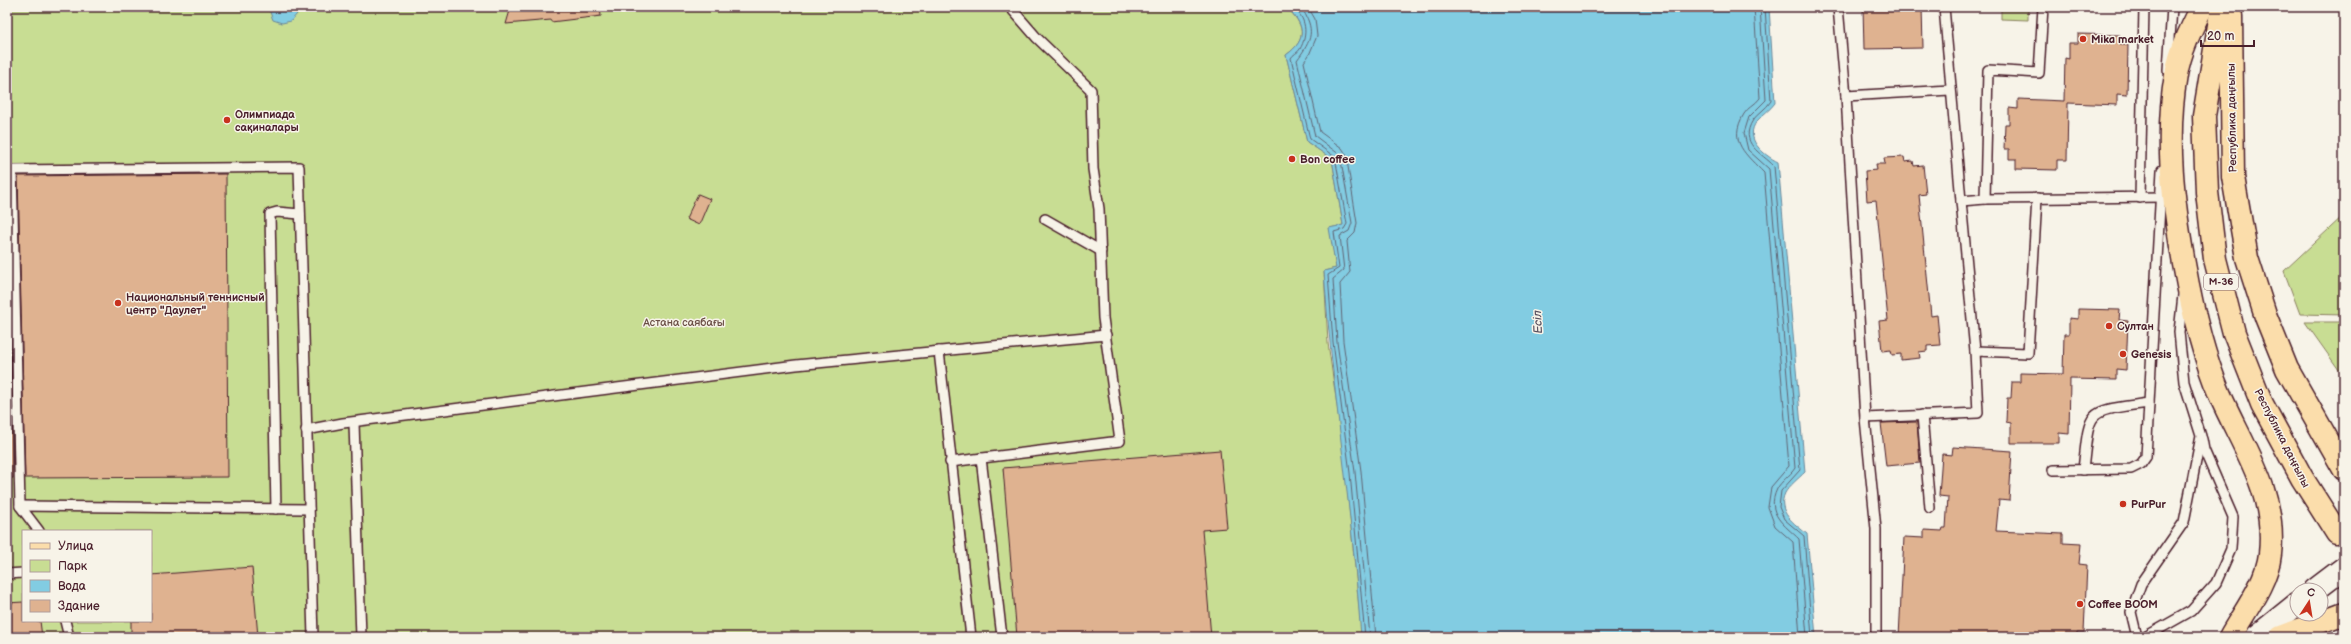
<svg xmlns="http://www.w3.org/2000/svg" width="2351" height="644" font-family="'Balsamiq Sans',sans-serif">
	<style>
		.green { fill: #c8dd93; stroke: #897e5f; fill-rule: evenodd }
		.water { fill: #82cce2; stroke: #6c8799 }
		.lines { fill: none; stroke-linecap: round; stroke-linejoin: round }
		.shore { stroke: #606474; stroke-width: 1 }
		.building { fill: #dfb290; stroke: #4a1f2b }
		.service-casing { stroke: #4a1f2b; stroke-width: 12 }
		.secondary-casing { stroke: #4a1f2b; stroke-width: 25 }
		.primary-casing { stroke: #4a1f2b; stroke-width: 25 }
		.service { stroke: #f7f3e8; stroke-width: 9 }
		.secondary { stroke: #f7f3e8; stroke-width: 22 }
		.primary { stroke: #fbddab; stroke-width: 22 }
		.poi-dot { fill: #c8321e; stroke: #f7f3e8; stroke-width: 1.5 }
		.labels { text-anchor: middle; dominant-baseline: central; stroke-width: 3; stroke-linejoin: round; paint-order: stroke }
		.shield { fill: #f7f3e8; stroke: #7e5f64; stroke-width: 1 }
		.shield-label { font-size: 10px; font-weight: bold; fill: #4a1f2b }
		.poi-label { font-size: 11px; font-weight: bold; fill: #4a1f2b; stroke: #f7f3e8; text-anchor: start }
		.street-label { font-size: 11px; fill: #4a1f2b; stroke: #f7f3e8 }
		.park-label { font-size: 11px; fill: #6a4e45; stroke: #f7f3e8 }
		.water-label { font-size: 12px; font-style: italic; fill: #5b5362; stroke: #f7f3e8 }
	</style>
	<rect width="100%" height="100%" fill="#f7f3e8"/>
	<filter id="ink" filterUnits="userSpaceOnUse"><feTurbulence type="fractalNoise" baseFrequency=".025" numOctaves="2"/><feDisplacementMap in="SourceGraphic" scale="8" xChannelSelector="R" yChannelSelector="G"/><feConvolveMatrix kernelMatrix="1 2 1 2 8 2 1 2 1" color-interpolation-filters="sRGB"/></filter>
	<g filter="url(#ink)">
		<!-- green -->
		<g class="green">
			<path d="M7,7H1286C1304,24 1309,39 1286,55L1307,142L1332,159L1343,225L1330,228L1336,268L1324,271L1328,343L1343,447L1362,637H7ZM23,531H151V621H23Z"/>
			<path d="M2001,7H2028V20L2001,19Z"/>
			<path d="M2344,215V315L2300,314L2284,271Z"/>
			<path d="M2305,322H2344V377Z"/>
		</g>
		<!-- water -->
		<g class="water">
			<path d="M268,7H297V14L291,21L282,23L273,20Z"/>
			<path d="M1769,7L1775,103C1770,110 1763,114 1757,121C1743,139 1764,155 1778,162L1805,472C1799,478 1789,486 1785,493C1776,512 1795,524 1807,534L1816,637H1361C1353,514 1332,393 1324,271L1336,268L1329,228L1343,225L1332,159L1307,142L1286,55C1309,39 1304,23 1286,7Z"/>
		</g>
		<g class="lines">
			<!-- shore -->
			<g class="shore">
				<path d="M1292,7C1307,17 1308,35 1300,49C1298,53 1293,54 1291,58L1310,139L1335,157L1347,224L1344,229L1334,232L1339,268L1328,275L1333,342L1350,473L1365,637"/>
				<path d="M1301,7C1316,30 1312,40 1297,60L1315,136L1340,155L1352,223L1349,231L1340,236L1344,270L1333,279L1337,342L1355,472L1370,637"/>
				<path d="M1308,7L1315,19L1317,36L1309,55L1304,62L1320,132L1342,148L1346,154L1357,223L1355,233L1347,241L1350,272L1340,284L1343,341L1361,471L1376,637"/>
				<path d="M1754,7L1760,98C1756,104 1748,107 1744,114C1727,142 1747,155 1764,173L1789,466L1771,487L1768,507L1775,526L1793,542L1800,637"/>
				<path d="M1760,7L1766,100L1749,117L1744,133L1748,150L1769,169L1795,468C1790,476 1781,481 1777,489C1765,514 1785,525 1799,539L1807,637"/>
				<path d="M1765,7L1771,101C1766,109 1758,113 1753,120C1738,144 1762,153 1774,166L1800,470L1781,491L1779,507L1784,519L1804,536L1812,637"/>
			</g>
		</g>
		<!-- building -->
		<g class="building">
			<path d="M511,7H600L601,16L551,22V20L506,24Z"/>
			<path d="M1863,7H1922L1923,48L1864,49Z"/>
			<path d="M2078,34L2120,35V45H2128L2127,95L2117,94V105L2068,103L2067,160H2057V170L2016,169V159H2009V149H2004L2005,124H2009V108L2018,109V99L2064,101L2065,58L2069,59V43H2078Z"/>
			<path d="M1904,157L1905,162L1913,161L1914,166L1923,165L1926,194L1919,195L1931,316L1937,315L1940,345L1927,346V351L1919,352L1920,358L1901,360V354L1892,355L1891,350L1882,351L1879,321L1888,320L1876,200L1867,201L1865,171L1877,170L1876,164H1885L1884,158Z"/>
			<path d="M226,174L228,477L25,478L18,176Z"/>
			<path d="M698,194L710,199L699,225L686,219Z"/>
			<path d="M2078,309L2120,310L2119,320L2128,321L2126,370L2116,369V380L2070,379L2069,434L2059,433V443H2011V423L2006,422L2007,398H2011L2012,382H2020V373L2063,374L2064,334H2069V318L2078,319Z"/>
			<path d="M9,316L13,478H7V436Z"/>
			<path d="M1917,422L1920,463L1886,466L1881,423Z"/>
			<path d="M1953,447L2012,451L2009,501L1999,500L1996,531L2063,534V543L2081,544L2079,564L2087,565L2084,632H2077V637H1899L1904,537L1924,538V530L1942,531L1943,528H1946L1948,497L1939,496L1942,454L1952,455Z"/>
			<path d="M1220,450L1227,528L1202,530L1211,637H1017L1003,468Z"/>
			<path d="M252,567L258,637H131V621H151V575Z"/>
			<path d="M23,602V621H40L42,637H7V603Z"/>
		</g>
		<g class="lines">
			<!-- service casing -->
			<g class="service-casing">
				<g id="service">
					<path d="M1838,7L1846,96L1865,418L1876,529V637"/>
					<path d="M1944,7L1961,201L1985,199"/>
					<path d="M2043,7L2039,73L1988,70L1985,199L2165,197"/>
					<path d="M2168,70L2172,7"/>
					<path d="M1846,96L1950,90"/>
					<path d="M2140,198L2144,7"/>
					<path d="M1961,201L1975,351"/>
					<path d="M1045,219L1101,251"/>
					<path d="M939,351L971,637"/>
					<path d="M1922,415L1930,508"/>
					<path d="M1865,418L1978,413L1975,351L2028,353L2037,198"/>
					<path d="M354,423L361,637"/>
					<path d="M306,430L343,423L796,365L1106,335"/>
					<path d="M981,458L1002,637"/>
					<path d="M950,462L1120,441L1103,318L1099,209L1093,169L1091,90L1037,38L1010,7"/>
					<path d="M2053,470L2131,469L2141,464L2146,457L2162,170"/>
					<path d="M2083,470C2090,406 2086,412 2149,403"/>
					<path d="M20,506L309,509"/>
					<path d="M276,509L270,214L277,212L300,214"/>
					<path d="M39,531L20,506L12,170L299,167L313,637"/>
					<path d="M7,574L23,573"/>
					<path d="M65,621L69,637"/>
					<path d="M2137,637L2131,612L2141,584L2184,522L2201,436L2184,382L2179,332L2183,295"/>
					<path d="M2145,637L2191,611L2216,583L2231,549L2233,517L2204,450L2202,439"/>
				</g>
			</g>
			<!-- secondary casing -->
			<g class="secondary-casing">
				<g id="secondary">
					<path d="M2315,590L2344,568"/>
					<path d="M2256,637L2297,604"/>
				</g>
			</g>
			<!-- primary casing -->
			<g class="primary-casing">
				<g id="primary">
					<path d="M2202,7C2191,29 2180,51 2176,75C2165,138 2173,202 2184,264C2192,309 2202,353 2220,395C2243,448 2277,493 2270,554C2267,583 2244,612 2230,637"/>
					<path d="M2222,7L2204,116L2207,192L2215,259L2234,333L2262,404L2302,478L2337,533"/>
					<path d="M2231,16L2233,177L2247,258L2266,317L2287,369L2344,469"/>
					<path d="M2281,637L2344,613"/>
				</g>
			</g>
			<!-- service -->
			<use href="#service" class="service"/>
			<!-- secondary -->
			<use href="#secondary" class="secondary"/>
			<!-- primary -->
			<use href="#primary" class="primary"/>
		</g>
	</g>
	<!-- markers -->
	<g class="poi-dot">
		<circle cx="2083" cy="39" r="4"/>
		<circle cx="227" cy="120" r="4"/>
		<circle cx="1292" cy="159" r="4"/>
		<circle cx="118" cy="303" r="4"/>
		<circle cx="2109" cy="326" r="4"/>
		<circle cx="2123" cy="354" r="4"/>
		<circle cx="2123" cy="504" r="4"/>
		<circle cx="2080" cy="604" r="4"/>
	</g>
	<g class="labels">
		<!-- shield labels -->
		<rect class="shield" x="2204" y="274" width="34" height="16" rx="3"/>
		<g class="shield-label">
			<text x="2221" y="282">M-36</text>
		</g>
		<!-- poi labels -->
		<g class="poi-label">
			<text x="2091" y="39">Mika market</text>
			<text x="235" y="114">Олимпиада<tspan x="235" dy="13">сақиналары</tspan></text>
			<text x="1300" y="159">Bon coffee</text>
			<text x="126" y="297">Национальный теннисный<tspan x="126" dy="13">центр "Даулет"</tspan></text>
			<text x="2117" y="326">Султан</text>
			<text x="2131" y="354">Genesis</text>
			<text x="2131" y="504">PurPur</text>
			<text x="2088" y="604">Coffee BOOM</text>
		</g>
		<!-- street labels -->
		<g class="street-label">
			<text transform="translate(2232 118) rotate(-91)">Республика даңғылы</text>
			<text transform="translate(2282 438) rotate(63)">Республика даңғылы</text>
		</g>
		<!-- park labels -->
		<g class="park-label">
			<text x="684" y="322">Астана саябағы</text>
		</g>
		<!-- water labels -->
		<g class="water-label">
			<text transform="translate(1538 322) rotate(-92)">Есіл</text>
		</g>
	</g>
	<!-- margin -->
	<rect width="2351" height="644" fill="none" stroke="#f7f3e8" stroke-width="24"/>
	<rect x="12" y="12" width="2327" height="620" fill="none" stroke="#4a1f2b" stroke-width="1.5" filter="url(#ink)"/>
	<!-- legend -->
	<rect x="22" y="530" width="130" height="92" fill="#f7f3e8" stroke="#b29e9c"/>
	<rect x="30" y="543" width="20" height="6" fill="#fbddab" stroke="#b29e9c"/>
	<text x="58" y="550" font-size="12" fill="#4a1f2b">Улица</text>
	<rect x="30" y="560" width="20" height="12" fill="#c8dd93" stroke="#b29e9c"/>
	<text x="58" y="570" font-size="12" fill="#4a1f2b">Парк</text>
	<rect x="30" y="580" width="20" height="12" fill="#82cce2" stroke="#b29e9c"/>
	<text x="58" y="590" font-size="12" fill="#4a1f2b">Вода</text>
	<rect x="30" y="600" width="20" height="12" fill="#dfb290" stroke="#b29e9c"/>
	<text x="58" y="610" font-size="12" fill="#4a1f2b">Здание</text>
	<!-- north arrow -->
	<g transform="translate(2309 602) rotate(12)"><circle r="19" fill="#f7f3e8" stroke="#b29e9c"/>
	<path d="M0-3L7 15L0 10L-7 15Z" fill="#c8321e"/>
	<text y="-6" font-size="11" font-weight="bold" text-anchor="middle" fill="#4a1f2b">С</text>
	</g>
	<!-- scale -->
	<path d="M2201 40v6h53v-6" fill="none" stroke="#4a1f2b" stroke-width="2"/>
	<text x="2207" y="40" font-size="12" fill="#4a1f2b" stroke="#f7f3e8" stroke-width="3" paint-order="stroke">20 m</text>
</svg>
